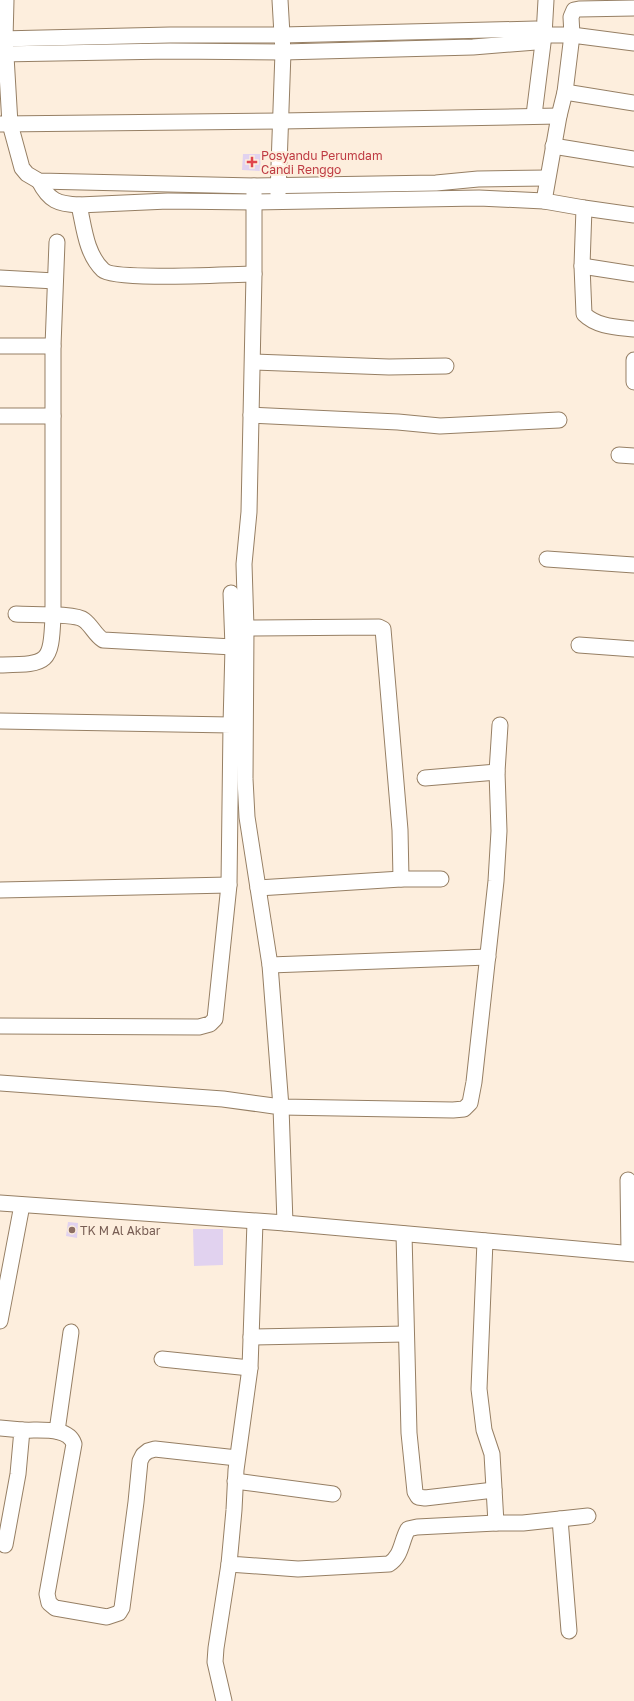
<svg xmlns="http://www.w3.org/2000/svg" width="634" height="1701" font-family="'Golos Text',sans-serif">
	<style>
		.building { fill: #e1d2ef }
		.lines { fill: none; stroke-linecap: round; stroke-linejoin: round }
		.street-casing { stroke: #967f64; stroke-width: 17 }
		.street { stroke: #fff; stroke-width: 15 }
		.health-dot { fill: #e0444e; stroke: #fdeedd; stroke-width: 1.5 }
		.education-dot { fill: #8d6e63; stroke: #fdeedd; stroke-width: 1.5 }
		.labels { text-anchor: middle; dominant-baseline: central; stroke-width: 4; stroke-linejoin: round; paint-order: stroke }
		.health-label { font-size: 12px; fill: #be3a42; stroke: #fdeedd; text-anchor: start }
		.education-label { font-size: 12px; fill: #785e54; stroke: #fdeedd; text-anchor: start }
	</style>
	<rect width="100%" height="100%" fill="#fdeedd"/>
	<!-- building -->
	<g class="building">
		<path d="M243,154H261L260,171L242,170Z"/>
		<path d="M68,1222L78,1223L77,1238L66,1236Z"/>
		<path d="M193,1229H223V1265L194,1266Z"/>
	</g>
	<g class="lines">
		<!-- street casing -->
		<g class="street-casing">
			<g id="street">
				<path d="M6,0L5,39L10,124L22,168L27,174L39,181L254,186L436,183L478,179L547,178"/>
				<path d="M0,39L170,35H282L536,29L544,35H572L571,17L574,10L579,9L634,8"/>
				<path d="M0,54L170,51L283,52L473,47L536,42L544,35"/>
				<path d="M565,92L634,103"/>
				<path d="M534,115L544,35L546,0"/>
				<path d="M1,124L281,121L559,116"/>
				<path d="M553,146L634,159"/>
				<path d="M39,181C49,201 58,204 79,205L168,201L254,202L479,198L544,201L584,208L634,215"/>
				<path d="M254,186V274L249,512L244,564L246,628L245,779L247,817L270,965L281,1107L453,1110L464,1109L470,1103L474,1082L496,881L499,831L497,772L500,725"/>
				<path d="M278,194L283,52L280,0"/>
				<path d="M544,201L559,116L565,92L572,35L634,43"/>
				<path d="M79,205C84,227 86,254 103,270C115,281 232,274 254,274"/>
				<path d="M584,208L582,266L584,314C597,327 617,327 634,329"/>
				<path d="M582,266L634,274"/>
				<path d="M0,278L55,281"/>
				<path d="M0,346H53"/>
				<path d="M634,360V382"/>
				<path d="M253,362L389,367L446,366"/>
				<path d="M251,415L398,422L440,426L559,420"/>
				<path d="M0,416H53"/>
				<path d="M619,455L634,456"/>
				<path d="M547,559L634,565"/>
				<path d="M231,593L233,647L231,725"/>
				<path d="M16,614C30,615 76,613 84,620C92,626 95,635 103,640L233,647"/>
				<path d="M246,628L379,627L383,629L400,830L401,879"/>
				<path d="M579,645L634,649"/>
				<path d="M0,665C48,664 51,665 53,616V346L57,242"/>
				<path d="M0,721L231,725L229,885L215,1019L210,1024L199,1027L0,1026"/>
				<path d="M425,778L497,772"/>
				<path d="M258,888L401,879H441"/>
				<path d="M0,890L229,885"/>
				<path d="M270,965L488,957"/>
				<path d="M0,1083L223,1099L281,1107L285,1223"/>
				<path d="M628,1180L629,1253"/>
				<path d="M0,1203L285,1223L634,1254"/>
				<path d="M255,1222L250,1368L236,1470L234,1510L229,1564L298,1569L389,1564C402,1556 401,1541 408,1529L417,1527L496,1523"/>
				<path d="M404,1234L409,1433L415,1492L418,1497L425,1498L494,1490"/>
				<path d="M485,1241L479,1389L484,1430L492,1454L496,1523H523L588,1516"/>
				<path d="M0,1321L22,1205"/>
				<path d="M251,1337L406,1334"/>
				<path d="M162,1359L250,1368"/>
				<path d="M0,1428L22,1430L18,1474L5,1545"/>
				<path d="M22,1430C39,1431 68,1426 74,1444L47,1594L49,1603L55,1608L107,1617L119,1613L122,1608L136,1502L140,1461L143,1455L148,1451L155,1449L237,1458"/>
				<path d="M57,1431L71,1332"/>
				<path d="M235,1481L333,1494"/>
				<path d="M560,1519L569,1631"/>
				<path d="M224,1701L215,1662L216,1648L229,1564"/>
			</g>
		</g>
		<!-- street -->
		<use href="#street" class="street"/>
	</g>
	<!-- markers -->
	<path class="health-dot" d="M250 156h4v4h4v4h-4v4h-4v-4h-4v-4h4z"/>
	<circle class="education-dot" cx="72" cy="1230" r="4"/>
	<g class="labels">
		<!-- health labels -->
		<g class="health-label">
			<text x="261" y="155">Posyandu Perumdam<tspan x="261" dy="14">Candi Renggo</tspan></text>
		</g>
		<!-- education labels -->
		<g class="education-label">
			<text x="80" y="1230">TK M Al Akbar</text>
		</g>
	</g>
</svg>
